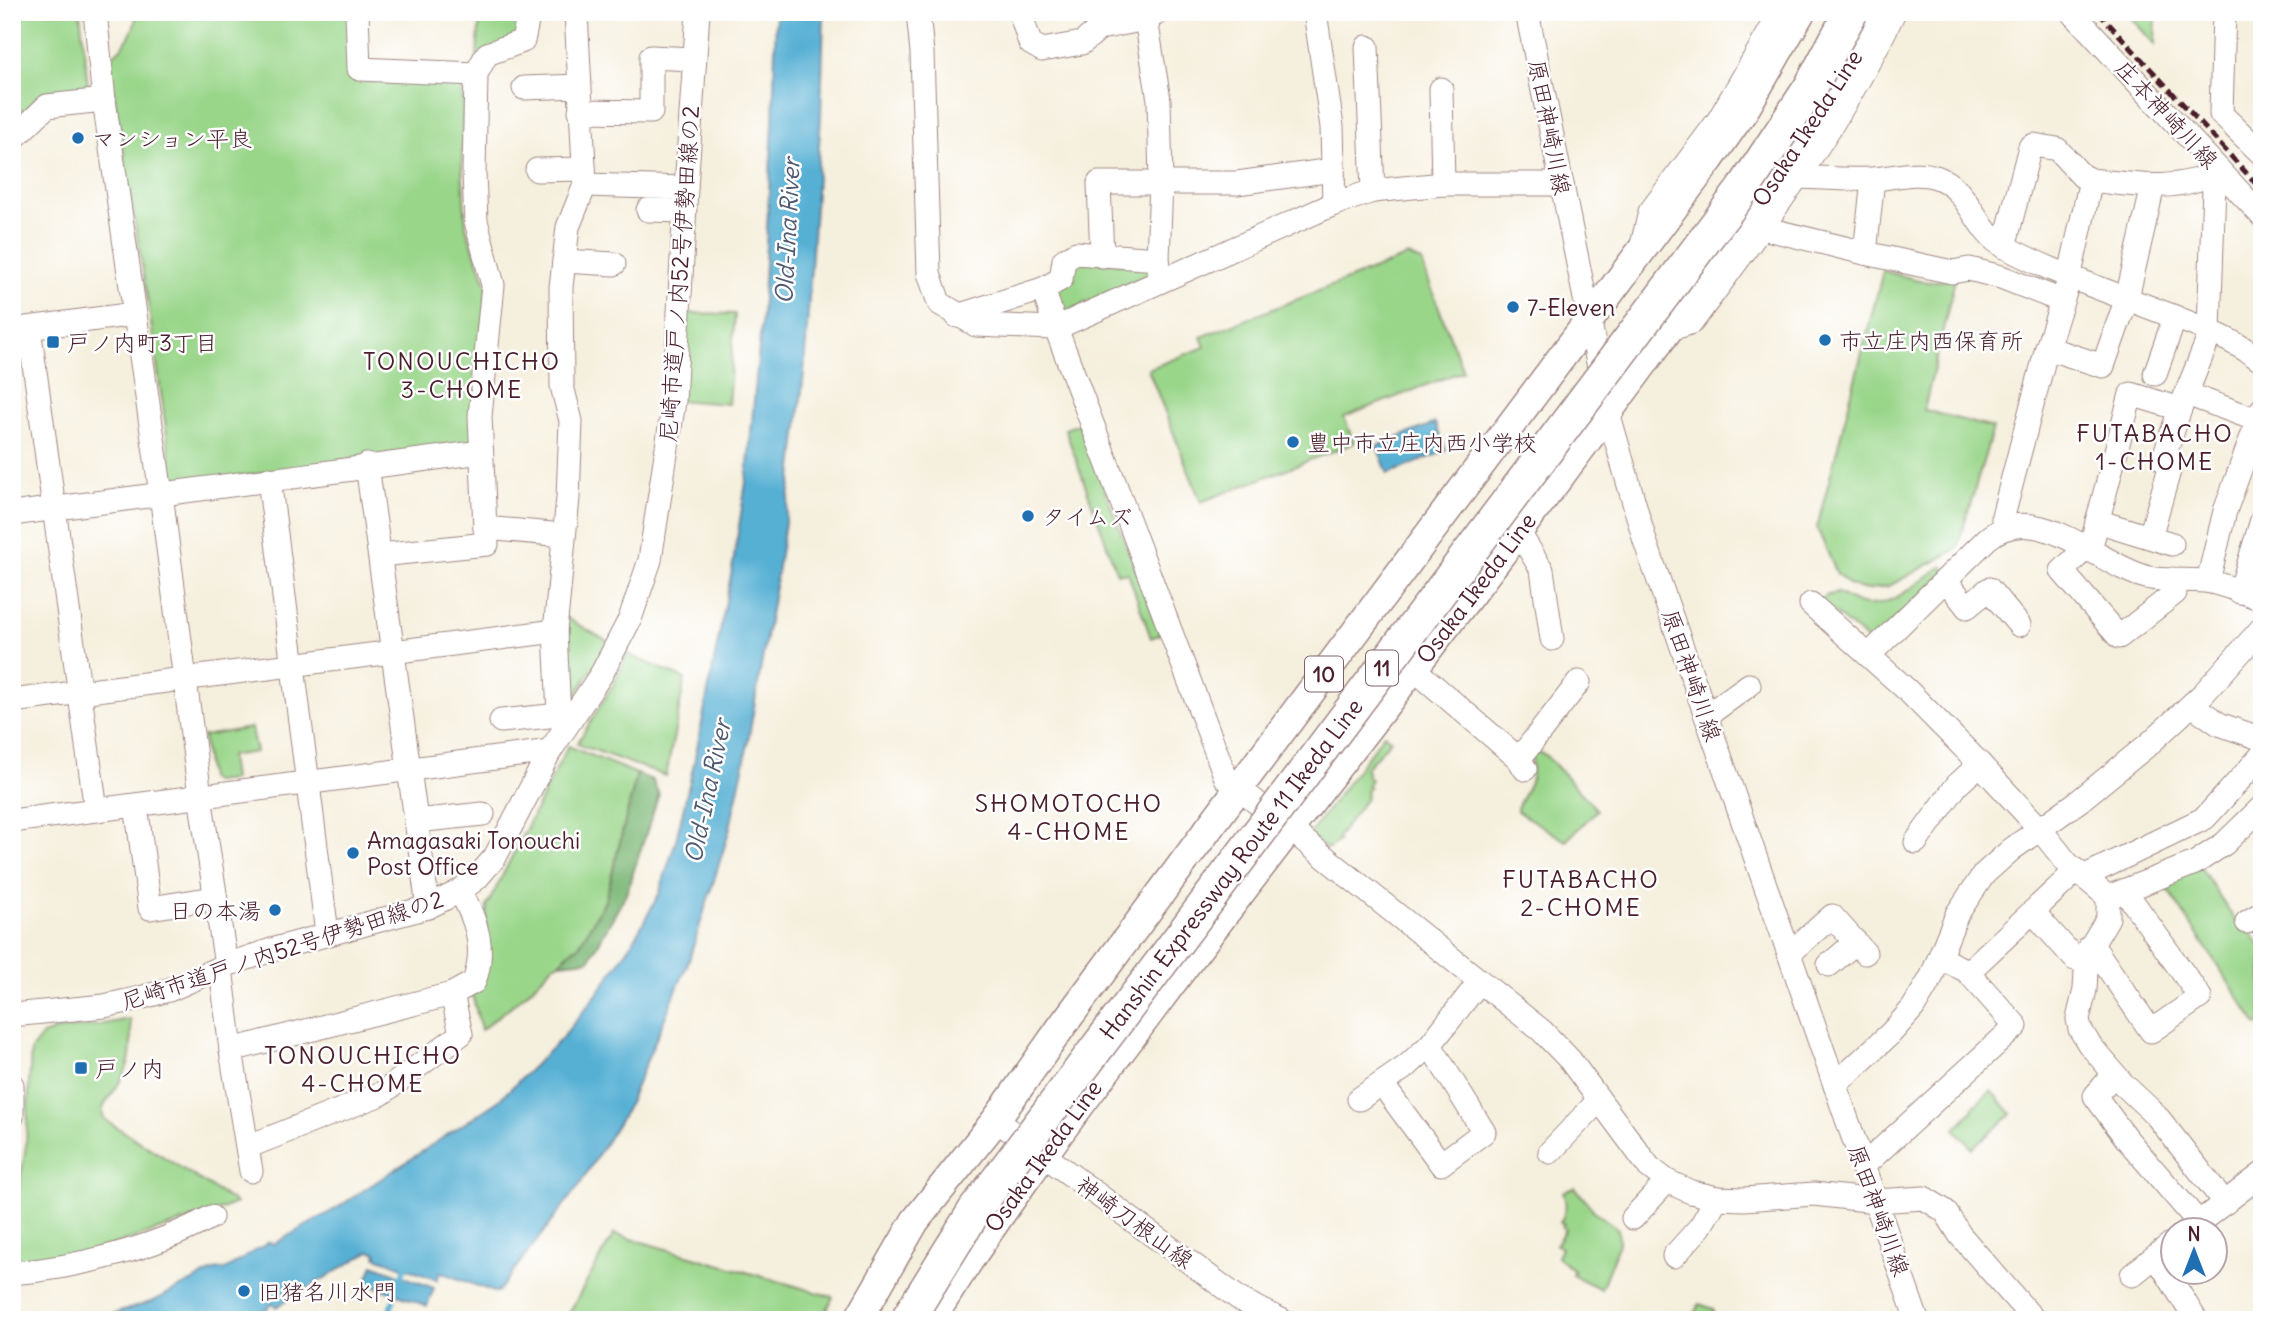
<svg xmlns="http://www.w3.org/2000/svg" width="2274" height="1332" font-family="Delius,'Klee One',sans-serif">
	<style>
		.green { fill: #9ad68a; stroke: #727a5a; stroke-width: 2 }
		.forest { fill: #7bb776; stroke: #626b50; stroke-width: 2 }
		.water { fill: #57b0d4; stroke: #506880; stroke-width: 2 }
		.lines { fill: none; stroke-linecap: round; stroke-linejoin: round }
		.stream { stroke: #57b0d4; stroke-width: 5 }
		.minor-casing { stroke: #a08784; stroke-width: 25 }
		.major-casing { stroke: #a08784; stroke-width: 31 }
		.minor { stroke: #fff; stroke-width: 23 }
		.major { stroke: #fff; stroke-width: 28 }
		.rail { stroke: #4a1f2b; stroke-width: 5; stroke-dasharray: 10 5; stroke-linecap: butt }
		.highway-bridge-casing { stroke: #a08784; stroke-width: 36; stroke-linecap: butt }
		.highway-bridge { stroke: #fff; stroke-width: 33 }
		.poi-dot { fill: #1f6fb2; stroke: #fff; stroke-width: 2.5 }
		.labels { text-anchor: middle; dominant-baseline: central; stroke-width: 5; stroke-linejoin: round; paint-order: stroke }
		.shield { fill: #fff; stroke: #80626b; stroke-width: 2 }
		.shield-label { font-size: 21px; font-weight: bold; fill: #4a1f2b }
		.street-label { font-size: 23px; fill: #4a1f2b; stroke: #fff }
		.poi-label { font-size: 23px; fill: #4a1f2b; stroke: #fff; text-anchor: start }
		.water-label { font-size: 24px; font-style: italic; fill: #4f596f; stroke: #fff }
		.neighbourhood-label { font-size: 24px; letter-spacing: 2px; fill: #4a1f2b; stroke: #fff }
	</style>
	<rect width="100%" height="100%" fill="#fff"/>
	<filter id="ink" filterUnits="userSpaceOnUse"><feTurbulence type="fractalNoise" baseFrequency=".0143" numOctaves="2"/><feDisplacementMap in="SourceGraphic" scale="14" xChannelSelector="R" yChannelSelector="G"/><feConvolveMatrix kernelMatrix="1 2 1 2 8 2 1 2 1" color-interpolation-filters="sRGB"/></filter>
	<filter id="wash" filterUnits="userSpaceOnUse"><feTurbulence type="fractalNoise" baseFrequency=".00686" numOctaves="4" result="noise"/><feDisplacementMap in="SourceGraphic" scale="28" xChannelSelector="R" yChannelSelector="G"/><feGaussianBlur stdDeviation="1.57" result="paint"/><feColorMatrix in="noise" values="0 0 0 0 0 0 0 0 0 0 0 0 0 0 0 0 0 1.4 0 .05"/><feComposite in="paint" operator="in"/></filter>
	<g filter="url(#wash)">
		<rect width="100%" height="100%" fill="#f5efdd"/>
		<!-- green -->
		<g class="green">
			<path d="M27,12H80L88,86L45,92L12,121V35Z"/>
			<path d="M137,12H351L354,75L463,79L462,166L466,227L487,286L473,442L181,485L173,478L149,309L108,59C124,48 135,32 137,12Z"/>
			<path d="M480,12H524L519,39L477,58Z"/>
			<path d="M2126,12H2156L2155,45Z"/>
			<path d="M1408,256L1421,261L1463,371L1344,417L1354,443L1201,502L1148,369L1205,347L1201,337Z"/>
			<path d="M1070,261L1152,265V273L1063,313L1058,310L1054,288Z"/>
			<path d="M1883,271L1927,282L1955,279L1924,410L1993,428L1957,549L1889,586L1866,590L1850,585L1837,574L1817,528Z"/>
			<path d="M684,313L735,314L728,404L677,400Z"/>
			<path d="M1079,424L1161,634L1151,638L1128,573H1117L1065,429Z"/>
			<path d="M1942,566L1946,571L1871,643L1821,602L1825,596L1838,593C1847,598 1858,605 1869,605C1895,605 1921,580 1942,566Z"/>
			<path d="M563,616L609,642L570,705Z"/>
			<path d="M627,654L685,679L666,776L577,744L614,683Z"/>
			<path d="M251,728L256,752L230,756L233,780L214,782L209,779L203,736Z"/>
			<path d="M1384,734L1391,740L1365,769L1368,772L1366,775L1371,780L1367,785L1370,787L1366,791L1367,797L1337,838L1339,841L1327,849L1309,835Z"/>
			<path d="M568,746L637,774L609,886L605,901L578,947L570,951L560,963L555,964L526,994L481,1030L472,993L483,971L487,906Z"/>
			<path d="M1532,750L1546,755L1597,810L1566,841L1517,811V808L1532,778Z"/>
			<path d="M2199,865L2243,932L2249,929L2262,949V1022L2257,1025L2162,881Z"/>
			<path d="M130,1019C134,1062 129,1069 105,1104L102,1111L104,1119L236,1203L219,1210L80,1256L19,1263L12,1256V1228L26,1146L31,1050L43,1035L56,1030L93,1026Z"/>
			<path d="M1991,1091L2012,1114L1972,1148L1955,1129L1973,1110L1972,1108Z"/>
			<path d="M1575,1188L1595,1212L1618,1229L1619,1243L1601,1289L1572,1275L1574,1271L1557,1257L1561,1248L1556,1245L1565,1229L1562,1227L1564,1224L1560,1222C1567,1212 1567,1203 1563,1192Z"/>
			<path d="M614,1234L833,1297L822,1320H565Z"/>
			<path d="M1699,1304L1714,1309V1320H1691Z"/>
		</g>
		<!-- forest -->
		<path class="forest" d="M637,774L652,780L659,794L626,894L589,960L560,963L570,951L578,947L605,901L609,886Z"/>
		<!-- water -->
		<g class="water">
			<path d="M776,12H824L821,116L804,373L792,478L774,592L745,759L729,832L688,963L626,1110L580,1184L497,1293L440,1272L437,1280L376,1257L377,1253L370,1251L276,1307L273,1304L268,1307V1309L249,1320H94L151,1302L213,1271L219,1269L225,1270L269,1242L274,1244L337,1208L498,1101L561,1039L597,994L631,945L659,894L676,840L694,763L732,570L747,476L762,314L773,123Z"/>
			<path d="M1435,423L1446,451L1388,474L1377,446Z"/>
			<path d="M373,1265L434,1288L427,1306L366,1283Z"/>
		</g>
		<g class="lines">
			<!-- stream -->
			<g class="stream">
				<path d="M390,1311L405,1268L410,1263"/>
				<path d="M387,1320V1318"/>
			</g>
		</g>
	</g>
	<g filter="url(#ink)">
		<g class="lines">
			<!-- minor casing -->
			<g class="minor-casing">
				<g id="minor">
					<path d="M95,12L104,100L161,494L200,796L226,965"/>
					<path d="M357,12L359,69L476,74L474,173L476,221L493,285L480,416L485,528L564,535"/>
					<path d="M918,12L922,53L929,273L939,303L976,325L1056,328L1226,778L1542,1031L1570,1060L1649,1167L1667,1181L1691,1192L1717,1198L1744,1199L1814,1194L1876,1201L1924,1198L1945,1211L1960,1235L2034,1320"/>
					<path d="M1020,12L1030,43L1042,50L1082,43L1100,28L1146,19L1158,13"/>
					<path d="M1315,12L1332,127L1334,204"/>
					<path d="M1527,12L1608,412L1645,541L1917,1320"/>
					<path d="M2072,12L2262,216"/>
					<path d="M2224,12L2221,114L2262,154"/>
					<path d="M1146,19L1159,100L1161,182L1158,259L1161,280"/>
					<path d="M1367,47L1373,191"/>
					<path d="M476,74L487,54L523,41L529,12"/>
					<path d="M524,88L579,86"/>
					<path d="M1441,89L1443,184"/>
					<path d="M580,111L651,112V57L693,59"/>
					<path d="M12,140L47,106L104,100"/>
					<path d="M537,170L584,169"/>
					<path d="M1798,177C1823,178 1848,180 1873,179C1893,178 1916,170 1936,177C1971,189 1974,231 2005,247C2056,274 2113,293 2167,314C2200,327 2233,339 2262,361"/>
					<path d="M585,185L686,188"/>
					<path d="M648,210L684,211"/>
					<path d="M1763,228L1865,253L1952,272L1969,269L2001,277L2062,301"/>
					<path d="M1642,245L1650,212L1718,121L1781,12"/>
					<path d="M2004,247L2030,147L2034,145L2057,149L2082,176L2091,180C2134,185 2180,193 2219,170L2214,186L2209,330"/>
					<path d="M1865,253L1873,179"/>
					<path d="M1102,256L1099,183H1237L1333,170"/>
					<path d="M564,261L614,264"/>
					<path d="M1043,289L1056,328L1334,204L1373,191L1443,184H1562"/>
					<path d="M957,316L1043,289L1061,279L1064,260L1076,253L1158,259"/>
					<path d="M1681,326L1692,322C1766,222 1841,125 1894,12"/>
					<path d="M29,328L96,810"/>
					<path d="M12,330L135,314"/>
					<path d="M2047,348L2103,366L2127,298L2153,186"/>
					<path d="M2155,374L2175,317"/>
					<path d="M2187,394L2257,420"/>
					<path d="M367,465L428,907"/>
					<path d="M269,479L327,933"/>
					<path d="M12,514L481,452"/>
					<path d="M2097,521L2172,544"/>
					<path d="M2003,529V516L2047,348L2068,283L2091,180"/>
					<path d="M1518,531L1542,570L1552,639"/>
					<path d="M2150,537L2171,464L2163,460L2180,409L2211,332"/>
					<path d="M380,555L487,544L485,528"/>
					<path d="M2173,579L2175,593L2119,637L2062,571L2092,542L2131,394L2180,409"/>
					<path d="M1946,580L1967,607L1989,589L2019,625"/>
					<path d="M2208,581L2225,511L2262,409"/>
					<path d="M2240,592L2262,520"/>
					<path d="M1811,604L1907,690L1980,764L2040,829L2067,863L2108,897L2195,863L2224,844L2262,807"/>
					<path d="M1869,655L1987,539C2036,497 2097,564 2146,577C2164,582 2186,579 2205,581C2224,584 2244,593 2262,599"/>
					<path d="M1414,669L1519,759L1525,769"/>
					<path d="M12,701L555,631"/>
					<path d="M2192,705L2219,724L2262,739"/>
					<path d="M1706,716L1749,685"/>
					<path d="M501,721L559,715"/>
					<path d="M568,723L559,715L555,631L568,498L571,421L562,386L561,287L568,227L585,185L576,12"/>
					<path d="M1519,759L1579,682"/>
					<path d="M136,805L150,908L214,898"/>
					<path d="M12,821L550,751"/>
					<path d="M416,821L483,814"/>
					<path d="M1916,842L1957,785L1980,764"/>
					<path d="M2083,877L2205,818L2262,755"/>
					<path d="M2108,897V918L2087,953L2085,990L2078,1019L2080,1029L2089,1044L2124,1085L2156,1115L2225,1203"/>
					<path d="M2033,912L2075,959"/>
					<path d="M2247,922L2262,913"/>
					<path d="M2089,947L2097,952L2151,1031L2200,997L2125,891"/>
					<path d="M1789,954L1832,916L1865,953"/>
					<path d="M1829,965L1856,942"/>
					<path d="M221,968L231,1050"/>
					<path d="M1968,972L2076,871"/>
					<path d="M12,1015L104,1006L136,999L169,990L226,965L278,948L428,907L460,891L477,878L495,857L550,751L602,673L630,619L650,560L674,401L686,188L698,12"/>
					<path d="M2114,1074L2095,1096L2126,1138L2199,1223"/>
					<path d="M1382,1084L1441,1164L1484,1132L1430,1045"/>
					<path d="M12,1085V1117"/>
					<path d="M1835,1085L1891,1033L1913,1008L1931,978L1957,914L1984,874L2012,849L2079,801L2149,744L2203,694L2262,628"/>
					<path d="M1359,1099L1407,1066L1430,1045L1480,981"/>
					<path d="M996,1120L1241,1300L1281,1320"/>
					<path d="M247,1147L381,1094L461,1034L452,994"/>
					<path d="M1550,1152L1599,1100"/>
					<path d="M1862,1167L2016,1026L1967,971L1940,958"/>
					<path d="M251,1171L231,1050L452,994L474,982C486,949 477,921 460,891"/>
					<path d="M1633,1218L1667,1181"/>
					<path d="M2189,1230L2262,1174"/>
					<path d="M1674,1256L1700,1227L1717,1198"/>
					<path d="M2156,1256L2196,1320"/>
					<path d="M12,1273C76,1268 155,1248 211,1217"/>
					<path d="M2132,1275L2172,1243"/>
				</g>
			</g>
			<!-- major casing -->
			<g class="major-casing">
				<g id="major">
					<path d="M858,1320L915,1221L996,1120L1062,1026L1238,789L1710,159L1745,109L1801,12"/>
					<path d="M931,1320C999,1209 1079,1107 1157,1003C1318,788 1486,580 1644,363C1727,249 1814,139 1877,12"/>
				</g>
			</g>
			<!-- minor -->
			<use href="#minor" class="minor"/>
			<!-- major -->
			<use href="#major" class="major"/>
			<!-- rail -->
			<path class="rail" d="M2098,12L2262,190"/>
			<!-- highway-bridge casing -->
			<g class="highway-bridge-casing">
				<path id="highway-bridge" d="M907,1320L975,1210L1746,185L1810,88L1851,12"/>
			</g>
			<!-- highway-bridge -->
			<use href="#highway-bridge" class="highway-bridge"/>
		</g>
	</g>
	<!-- markers -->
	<g class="poi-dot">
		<circle cx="78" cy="138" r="7"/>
		<circle cx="1513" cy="307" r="7"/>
		<circle cx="1825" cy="340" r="7"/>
		<rect x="46" y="335" width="14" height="14" rx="3.5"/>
		<circle cx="1293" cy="442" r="7"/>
		<circle cx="1028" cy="516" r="7"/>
		<circle cx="353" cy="853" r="7"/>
		<circle cx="275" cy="910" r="7"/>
		<rect x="74" y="1061" width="14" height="14" rx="3.5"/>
		<circle cx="244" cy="1291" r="7"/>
	</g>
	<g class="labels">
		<!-- shield labels -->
		<g class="shield">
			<rect x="1366" y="650.5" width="32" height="35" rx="5"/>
			<rect x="1305" y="656.5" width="38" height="35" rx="5"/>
		</g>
		<g class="shield-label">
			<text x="1382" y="668">11</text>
			<text x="1324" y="674">10</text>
		</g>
		<!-- street labels -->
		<g class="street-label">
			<text transform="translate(2167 114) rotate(47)">庄本神崎川線</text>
			<text transform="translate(1550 127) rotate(79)">原田神崎川線</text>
			<text transform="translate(1807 128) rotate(-57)">Osaka Ikeda Line</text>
			<text transform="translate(679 274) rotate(-86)">尼崎市道戸ノ内52号伊勢田線の2</text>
			<text transform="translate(1476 588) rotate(-53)">Osaka Ikeda Line</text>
			<text transform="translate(1692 675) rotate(71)">原田神崎川線</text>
			<text transform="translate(1231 869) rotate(-53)">Hanshin Expressway Route 11 Ikeda Line</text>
			<text transform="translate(282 950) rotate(-18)">尼崎市道戸ノ内52号伊勢田線の2</text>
			<text transform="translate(1043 1156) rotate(-54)">Osaka Ikeda Line</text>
			<text transform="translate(1879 1210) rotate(70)">原田神崎川線</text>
			<text transform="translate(1135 1222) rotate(36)">神崎刀根山線</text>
		</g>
		<!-- poi labels -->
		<g class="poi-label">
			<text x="92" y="138">マンション平良</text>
			<text x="1527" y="307">7-Eleven</text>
			<text x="1839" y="340">市立庄内西保育所</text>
			<text x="67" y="342">戸ノ内町3丁目</text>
			<text x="1307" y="442">豊中市立庄内西小学校</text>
			<text x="1042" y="516">タイムズ</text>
			<text x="367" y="840">Amagasaki Tonouchi<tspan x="367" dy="26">Post Office</tspan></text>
			<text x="261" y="910" text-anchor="end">日の本湯</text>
			<text x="95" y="1068">戸ノ内</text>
			<text x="258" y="1291">旧猪名川水門</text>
		</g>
		<!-- water labels -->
		<g class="water-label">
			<text transform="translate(787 231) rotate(-87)">Old-Ina River</text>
			<text transform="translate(707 791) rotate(-78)">Old-Ina River</text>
		</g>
		<!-- neighbourhood labels -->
		<g class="neighbourhood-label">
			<text x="462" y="361">TONOUCHICHO<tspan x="462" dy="28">3-CHOME</tspan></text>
			<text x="2155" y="433">FUTABACHO<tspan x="2155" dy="28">1-CHOME</tspan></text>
			<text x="1069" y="803">SHOMOTOCHO<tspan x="1069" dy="28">4-CHOME</tspan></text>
			<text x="1581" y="879">FUTABACHO<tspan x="1581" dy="28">2-CHOME</tspan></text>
			<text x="363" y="1055">TONOUCHICHO<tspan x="363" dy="28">4-CHOME</tspan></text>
		</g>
	</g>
	<!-- margin -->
	<rect width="2274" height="1332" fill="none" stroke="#fff" stroke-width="42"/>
	<!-- north arrow -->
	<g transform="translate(2194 1251)"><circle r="33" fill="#ffffff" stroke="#b7a5aa" stroke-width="2"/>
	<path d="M0-5L12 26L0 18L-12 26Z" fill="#1f6fb2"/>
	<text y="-10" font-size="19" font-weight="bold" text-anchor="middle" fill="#4a1f2b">N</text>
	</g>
</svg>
